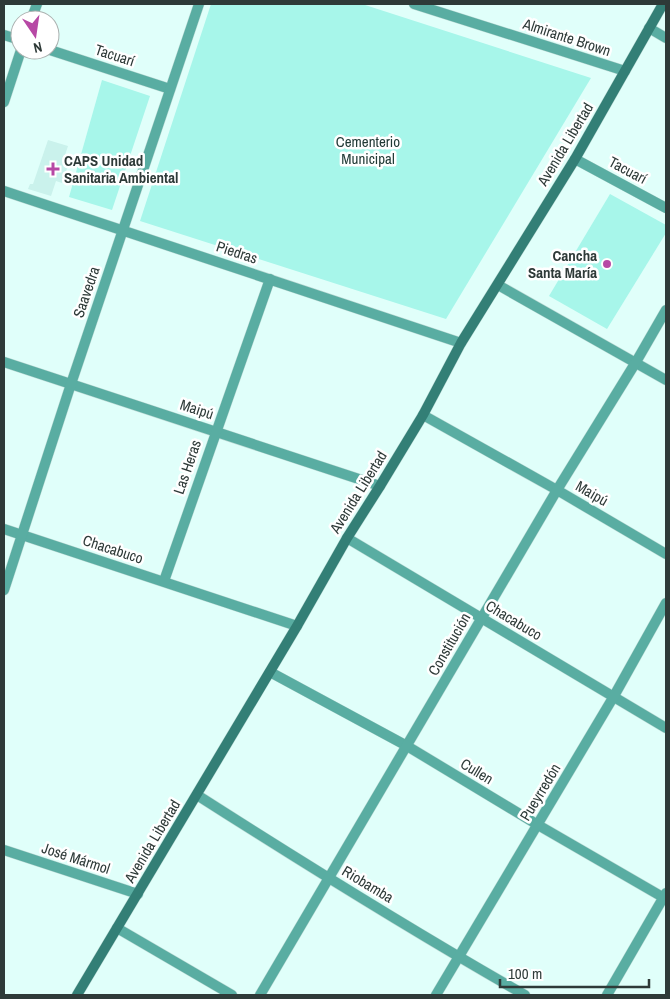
<svg xmlns="http://www.w3.org/2000/svg" width="670" height="999" font-family="'Archivo Narrow',sans-serif">
	<style>
		.built { fill: #caf2ec }
		.green { fill: #a7f6ea }
		.lines { fill: none; stroke-linecap: round; stroke-linejoin: round }
		.street-casing { stroke: #c0dcd7; stroke-width: 11 }
		.secondary-casing { stroke: #c0dcd7; stroke-width: 11 }
		.street { stroke: #59ada2; stroke-width: 10 }
		.secondary { stroke: #337f76; stroke-width: 10 }
		.poi-dot { fill: #b748a5; stroke: #fff; stroke-width: 2 }
		.labels { text-anchor: middle; dominant-baseline: central; stroke-width: 5; stroke-linejoin: round; paint-order: stroke }
		.street-label { font-size: 15px; fill: #2e3a38; stroke: #fff }
		.park-label { font-size: 15px; fill: #213a36; stroke: #fff }
		.poi-label { font-size: 15px; font-weight: bold; fill: #2e3a38; stroke: #fff; text-anchor: start }
	</style>
	<rect width="100%" height="100%" fill="#e0fffa"/>
	<!-- built -->
	<path class="built" d="M48,140L68,146L65,155L71,157L62,183L56,181L51,196L28,189L30,184H33Z"/>
	<!-- green -->
	<g class="green">
		<path d="M211,4H362L591,78L446,319L140,221Z"/>
		<path d="M102,80L150,96L112,210L69,197Z"/>
		<path d="M610,194L666,225V233L607,329L549,296Z"/>
	</g>
	<g class="lines">
		<!-- street casing -->
		<g class="street-casing">
			<g id="street">
				<path d="M414,4L625,71"/>
				<path d="M31,20L37,4"/>
				<path d="M649,28L666,38"/>
				<path d="M4,35L20,40"/>
				<path d="M50,50L170,89"/>
				<path d="M4,102L21,50"/>
				<path d="M575,159L666,208"/>
				<path d="M4,191L461,343"/>
				<path d="M498,285L666,380"/>
				<path d="M4,362L380,486"/>
				<path d="M423,415L557,490L666,554"/>
				<path d="M4,529L297,626"/>
				<path d="M347,538L666,728"/>
				<path d="M164,581L270,279"/>
				<path d="M4,590L71,384L199,4"/>
				<path d="M270,672L407,746L538,825L666,899"/>
				<path d="M197,795C305,864 414,932 525,995"/>
				<path d="M4,850L138,894"/>
				<path d="M117,928L232,995"/>
				<path d="M260,995L557,490L636,362L666,310"/>
				<path d="M436,995L614,696L666,603"/>
				<path d="M607,995L666,893"/>
			</g>
		</g>
		<!-- secondary casing -->
		<g class="secondary-casing">
			<path id="secondary" d="M77,995L297,626L347,538L380,486L423,415L461,343L575,159L663,4"/>
		</g>
		<!-- street -->
		<use href="#street" class="street"/>
		<!-- secondary -->
		<use href="#secondary" class="secondary"/>
	</g>
	<!-- markers -->
	<g class="poi-dot">
		<path d="M50.5 161.5h5v5h5v5h-5v5h-5v-5h-5v-5h5z"/>
		<circle cx="607" cy="264" r="5"/>
	</g>
	<g class="labels">
		<!-- street labels -->
		<g class="street-label">
			<text transform="translate(567 37) rotate(18)">Almirante Brown</text>
			<text transform="translate(115 55) rotate(18)">Tacuarí</text>
			<text transform="translate(565 144) rotate(-59)">Avenida Libertad</text>
			<text transform="translate(628 170) rotate(28)">Tacuarí</text>
			<text transform="translate(237 252) rotate(18)">Piedras</text>
			<text transform="translate(86 292) rotate(-71)">Saavedra</text>
			<text transform="translate(197 409) rotate(18)">Maipú</text>
			<text transform="translate(187 467) rotate(-71)">Las Heras</text>
			<text transform="translate(358 492) rotate(-58)">Avenida Libertad</text>
			<text transform="translate(592 493) rotate(30)">Maipú</text>
			<text transform="translate(113 549) rotate(18)">Chacabuco</text>
			<text transform="translate(514 620) rotate(31)">Chacabuco</text>
			<text transform="translate(449 644) rotate(-60)">Constitución</text>
			<text transform="translate(477 771) rotate(31)">Cullen</text>
			<text transform="translate(540 792) rotate(-59)">Pueyrredón</text>
			<text transform="translate(152 841) rotate(-59)">Avenida Libertad</text>
			<text transform="translate(76 858) rotate(18)">José Mármol</text>
			<text transform="translate(368 884) rotate(31)">Riobamba</text>
		</g>
		<!-- park labels -->
		<g class="park-label">
			<text x="368" y="141">Cementerio<tspan x="368" dy="17">Municipal</tspan></text>
		</g>
		<!-- poi labels -->
		<g class="poi-label">
			<text x="64" y="160">CAPS Unidad<tspan x="64" dy="17">Sanitaria Ambiental</tspan></text>
			<text x="597" y="255" text-anchor="end">Cancha<tspan x="597" dy="17">Santa María</tspan></text>
		</g>
	</g>
	<!-- border -->
	<rect width="670" height="999" fill="none" stroke="#2e3a38" stroke-width="10"/>
	<!-- north arrow -->
	<g transform="translate(35 35) rotate(167)"><circle r="24" fill="#ffffff" stroke="#abb0af"/>
	<path d="M0-4L9 19L0 12L-9 19Z" fill="#b748a5"/>
	<text y="-8" font-size="14" font-weight="bold" text-anchor="middle" fill="#2e3a38">N</text>
	</g>
	<!-- scale -->
	<path d="M500 979v8h149v-8" fill="none" stroke="#2e3a38" stroke-width="2.5"/>
	<text x="508" y="979" font-size="15" fill="#2e3a38" stroke="#ffffff" stroke-width="4" paint-order="stroke">100 m</text>
</svg>
